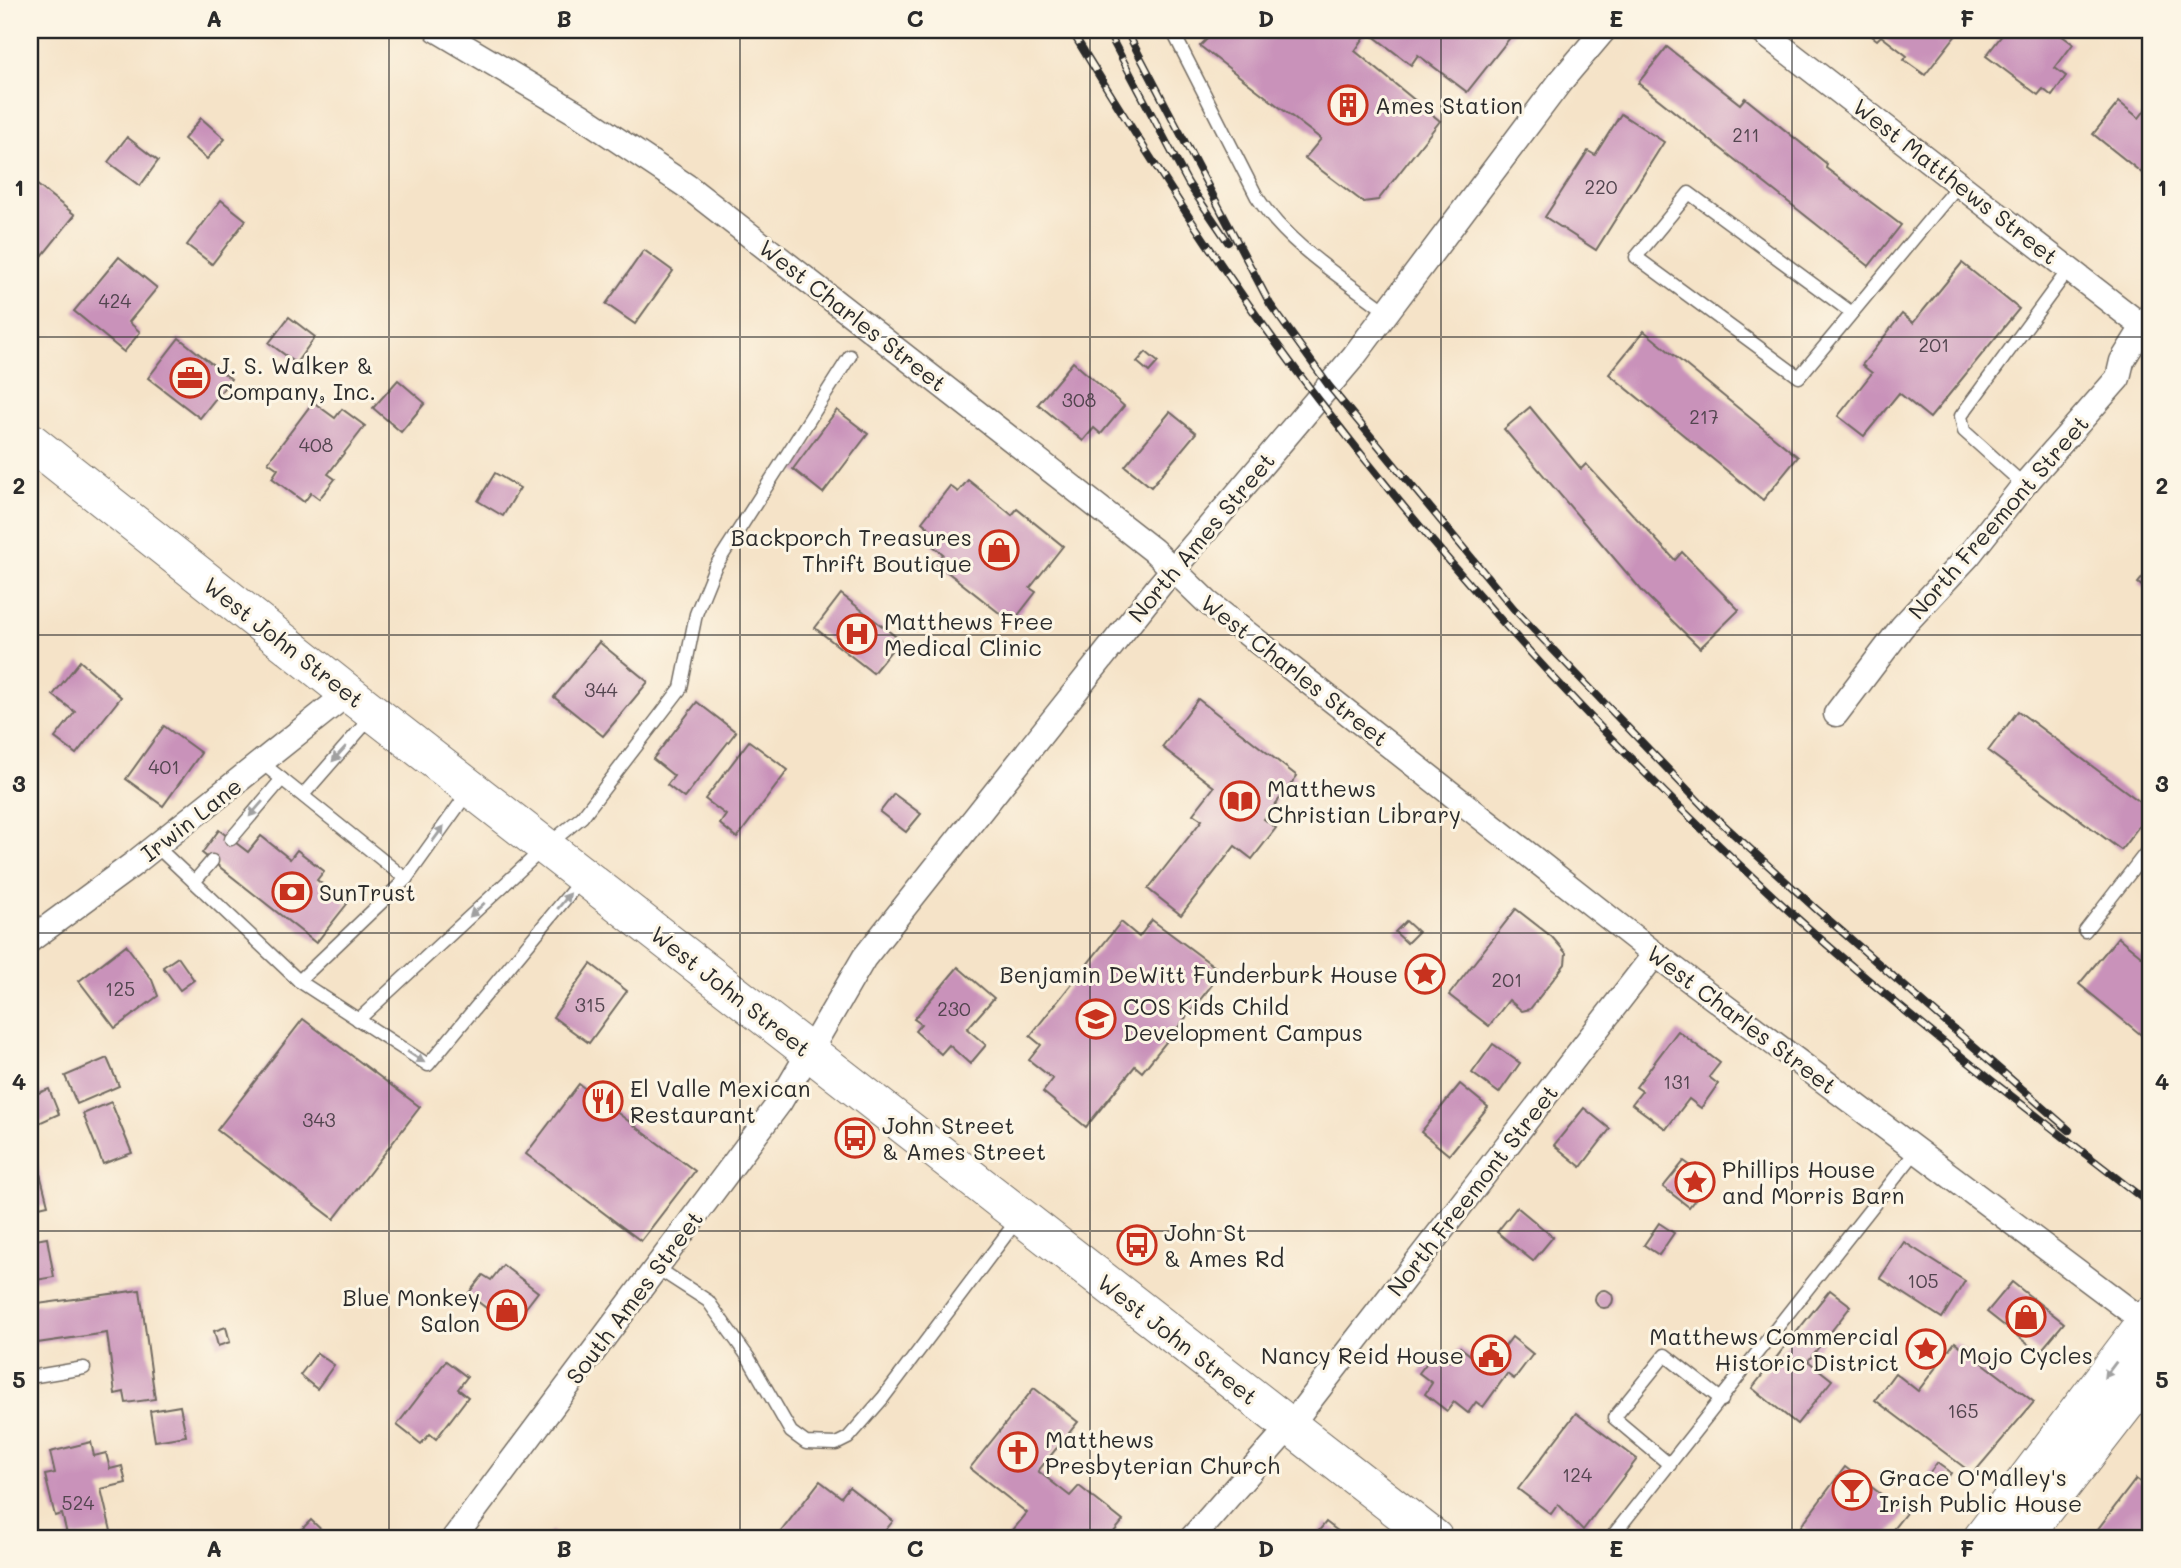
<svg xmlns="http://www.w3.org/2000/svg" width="2181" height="1568" font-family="Mali,sans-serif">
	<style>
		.building { fill: #c992ba }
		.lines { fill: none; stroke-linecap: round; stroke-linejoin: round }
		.service-casing { stroke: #726b62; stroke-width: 15 }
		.minor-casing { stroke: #726b62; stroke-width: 27 }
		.secondary-casing { stroke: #726b62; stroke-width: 39 }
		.service { stroke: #fff; stroke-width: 12 }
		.minor { stroke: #fff; stroke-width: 24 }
		.secondary { stroke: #fff; stroke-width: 37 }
		.rail-casing { stroke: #2b2b2b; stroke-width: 8 }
		.rail { stroke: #fcf5e5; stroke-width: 5; stroke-dasharray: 16; stroke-linecap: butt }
		.oneway { fill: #a0a0a0 }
		.grid { fill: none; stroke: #2b2b2b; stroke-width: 2; stroke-opacity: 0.55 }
		.labels { text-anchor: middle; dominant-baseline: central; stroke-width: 6; stroke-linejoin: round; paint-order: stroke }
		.number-label { font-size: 19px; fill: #52454f }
		.poi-label { font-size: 23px; fill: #2b2b2b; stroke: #fcf5e5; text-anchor: start }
		.street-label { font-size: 23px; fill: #2b2b2b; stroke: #fcf5e5 }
		.neatline { fill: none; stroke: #2b2b2b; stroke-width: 2.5 }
		.grid-label { font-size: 23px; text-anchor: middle; font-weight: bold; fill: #2b2b2b }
	</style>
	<rect width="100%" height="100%" fill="#fcf5e5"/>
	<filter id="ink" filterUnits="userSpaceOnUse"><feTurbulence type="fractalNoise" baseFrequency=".0143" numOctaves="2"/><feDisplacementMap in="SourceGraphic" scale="14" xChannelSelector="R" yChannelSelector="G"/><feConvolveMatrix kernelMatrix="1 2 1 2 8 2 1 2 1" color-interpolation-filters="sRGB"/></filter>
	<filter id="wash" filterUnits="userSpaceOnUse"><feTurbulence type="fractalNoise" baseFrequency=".00686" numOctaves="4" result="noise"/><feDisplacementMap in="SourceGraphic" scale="28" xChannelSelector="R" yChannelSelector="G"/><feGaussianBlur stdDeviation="1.57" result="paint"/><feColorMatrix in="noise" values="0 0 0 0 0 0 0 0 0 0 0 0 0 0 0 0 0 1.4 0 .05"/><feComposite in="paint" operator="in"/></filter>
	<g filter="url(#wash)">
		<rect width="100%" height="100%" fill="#f5e3c8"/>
		<g id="blocks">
			<!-- building -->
			<g class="building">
				<path d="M1216,30H1516L1467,92L1418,55L1411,65L1368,32L1355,51L1440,121L1378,200L1363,202L1305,158L1321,139L1200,46Z"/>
				<path d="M1864,30H1960L1925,75L1904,60L1907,56L1881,36L1877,40Z"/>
				<path d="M2006,30H2025L2033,35L2038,30H2054L2073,44L2055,68L2066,76L2052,96L2043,89L2038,95L1986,56Z"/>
				<path d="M1667,47L1740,104L1745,98L1827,164L1826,168L1901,225L1869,266L1638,83Z"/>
				<path d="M2119,102L2139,118L2146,109L2151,113V168L2148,166L2142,173L2093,134Z"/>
				<path d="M1621,114L1664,142L1596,250L1545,217L1588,151L1595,155Z"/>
				<path d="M201,118L225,139L207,159L184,139Z"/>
				<path d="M127,137L158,161L140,186L108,162Z"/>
				<path d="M31,180L75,215L30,271V182Z"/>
				<path d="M221,200L246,220L212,264L187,245Z"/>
				<path d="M644,250L673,271L635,324L606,304Z"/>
				<path d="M119,257L157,288L129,322L140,332L124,352L74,311Z"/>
				<path d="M1962,263L2019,309L1930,418L1899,393L1864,436L1838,416L1872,373L1862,365L1902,314L1913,323Z"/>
				<path d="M289,317L315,337L296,363L269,343Z"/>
				<path d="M1644,331L1798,457L1763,500L1609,374Z"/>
				<path d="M179,338L231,379L200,418L148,378Z"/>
				<path d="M1146,352L1158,362L1149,372L1137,362Z"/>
				<path d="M1073,362L1124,406L1101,434L1094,428L1083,441L1038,404Z"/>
				<path d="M398,380L425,403L401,432L373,408Z"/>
				<path d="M313,402L335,418L342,409L365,426L328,474L335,479L319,499L311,493L304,502L272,478L278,469L268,462Z"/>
				<path d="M1530,407L1581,469L1586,464L1675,560L1682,552L1739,610L1700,648L1643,592L1504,429Z"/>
				<path d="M837,410L868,434L823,493L793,469Z"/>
				<path d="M1170,412L1196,433L1151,487L1125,466Z"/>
				<path d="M495,473L520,488L503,516L478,501Z"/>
				<path d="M968,480L1012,515L1017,509L1063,546L1030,588L1036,592L1012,623L936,563L943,554L922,537L929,528L922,522L950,486L958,492Z"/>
				<path d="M2151,567V593L2138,583Z"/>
				<path d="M841,594L900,640L873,673L815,628Z"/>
				<path d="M599,642L648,682L603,736L554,697Z"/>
				<path d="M80,661L121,697L76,754L55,738L75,712L53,695Z"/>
				<path d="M1198,699L1297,776L1264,819L1276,828L1252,859L1235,846L1181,915L1148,889L1202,820L1193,814L1214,787L1162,747Z"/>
				<path d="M697,702L736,732L684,798L667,785L674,776L653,759Z"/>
				<path d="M2018,711L2151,810L2121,850L1988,751Z"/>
				<path d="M164,726L201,753L163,806L126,779Z"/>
				<path d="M749,741L788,770L737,838L720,824L726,815L705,799Z"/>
				<path d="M894,794L921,814L906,832L880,812Z"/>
				<path d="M219,830L248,852L261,836L290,859L297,850L324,871L317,880L347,904L316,943L202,853Z"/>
				<path d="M1516,909L1552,937L1566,953L1565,964L1530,1009L1522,1011L1509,1000L1489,1026L1449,995Z"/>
				<path d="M1152,920L1215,967L1205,979L1212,985L1142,1072L1135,1066L1086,1127L1043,1092L1053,1079L1029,1060L1041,1045L1030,1036L1121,922L1139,937Z"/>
				<path d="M1406,921L1418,932L1407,943L1395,932Z"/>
				<path d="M2118,937L2151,964V1043L2079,984Z"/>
				<path d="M126,945L152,980L158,996L115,1028L79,981Z"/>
				<path d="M178,957L194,980L180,990L163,967Z"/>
				<path d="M591,964L627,991L589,1043L553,1017Z"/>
				<path d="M958,967L994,998L967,1029L986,1045L970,1064L949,1045L941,1054L915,1031L921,1024L914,1019Z"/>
				<path d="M303,1019L420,1107L334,1219L217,1130Z"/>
				<path d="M1678,1031L1720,1063L1709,1077L1718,1084L1701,1108L1689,1099L1666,1129L1632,1104L1642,1091L1636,1087Z"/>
				<path d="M1493,1044L1520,1063L1499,1093L1472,1073Z"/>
				<path d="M107,1058L119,1086L77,1104L65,1076Z"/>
				<path d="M579,1084L695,1171L641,1241L526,1154Z"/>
				<path d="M1460,1084L1488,1107L1449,1155L1421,1132Z"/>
				<path d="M49,1089L59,1114L30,1127V1096Z"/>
				<path d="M111,1102L132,1153L103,1164L83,1114Z"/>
				<path d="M1584,1108L1610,1129L1581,1167L1554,1145Z"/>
				<path d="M34,1150L48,1205L30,1209V1151Z"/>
				<path d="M1684,1161L1710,1180L1689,1207L1663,1187Z"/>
				<path d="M1517,1207L1553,1237L1533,1261L1497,1232Z"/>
				<path d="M1659,1223L1674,1233L1659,1255L1644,1245Z"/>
				<path d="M47,1238L54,1277L30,1281V1241Z"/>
				<path d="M1904,1242L1965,1281L1942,1318L1880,1278Z"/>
				<path d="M503,1265L538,1292L511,1327L468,1294L483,1275L491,1280Z"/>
				<path d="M2012,1282L2064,1323L2039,1353L1987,1312Z"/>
				<path d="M140,1290L155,1399L126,1403L124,1392L115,1394L107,1333L30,1344V1305Z"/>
				<path d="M1830,1290L1851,1306L1808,1361L1832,1380L1797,1424L1752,1388Z"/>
				<circle cx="1604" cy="1299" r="9"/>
				<path d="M226,1327L230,1342L218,1346L214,1331Z"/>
				<path d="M1512,1337L1533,1354L1514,1379L1507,1374L1483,1407L1476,1402L1468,1413L1454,1402L1447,1411L1425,1394L1432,1383L1419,1373L1436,1351L1449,1361L1460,1347L1474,1358L1486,1342L1500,1353Z"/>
				<path d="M1955,1342L2034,1402L1973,1474L1875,1400L1895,1373L1918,1391Z"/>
				<path d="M317,1353L334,1365L317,1389L300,1375Z"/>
				<path d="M446,1361L467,1377L458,1389L468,1397L436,1439L430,1434L421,1444L397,1425Z"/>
				<path d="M1034,1388L1078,1422L1038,1471L1070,1496L1079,1486L1123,1521L1109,1538H1010L1008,1536L1027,1513L970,1468Z"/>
				<path d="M180,1406L186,1436L155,1441L150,1411Z"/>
				<path d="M1576,1413L1637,1459L1583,1530L1558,1504L1551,1514L1518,1489Z"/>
				<path d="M91,1442L94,1456L106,1453L110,1469L122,1466L126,1483L101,1489L111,1531L68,1538L62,1514L55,1516L45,1475L55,1473L50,1452Z"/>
				<path d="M1937,1463L1951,1473L1942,1486L1928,1475Z"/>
				<path d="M1845,1467L1906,1513L1886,1538H1817L1801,1526Z"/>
				<path d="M2136,1479L2151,1490V1538H2091Z"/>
				<path d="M820,1481L841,1497L849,1487L893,1521L885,1531L895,1538H776Z"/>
				<path d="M311,1520L330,1538H293Z"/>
				<path d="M1326,1522L1347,1538H1313Z"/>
				<path d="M550,1531L562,1538H545Z"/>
				<path d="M1638,1531L1648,1538H1633Z"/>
			</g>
		</g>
	</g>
	<g filter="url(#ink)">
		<use href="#blocks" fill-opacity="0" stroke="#726b62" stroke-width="2"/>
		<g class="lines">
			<!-- service casing -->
			<g class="service-casing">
				<g id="service">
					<path d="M1172,30L1257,197C1289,246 1341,277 1387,312"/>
					<path d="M1852,313L1689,193L1636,257L1799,377L1959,184"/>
					<path d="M2024,485L1964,431L1961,416L2069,269"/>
					<path d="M262,763L406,879L299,981L428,1065L581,880"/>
					<path d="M303,795L372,716"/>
					<path d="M231,839L282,779"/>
					<path d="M156,846L299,981"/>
					<path d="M406,879L469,791"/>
					<path d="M194,882L212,861"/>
					<path d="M2085,931L2151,846"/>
					<path d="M358,1020L545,847L582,817L681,688L696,614L715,567L850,356"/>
					<path d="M657,1268L708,1301L748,1357L791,1432L806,1443L836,1444L848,1438L883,1398L1018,1219"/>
					<path d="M30,1377L84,1368"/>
					<path d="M1670,1465L1614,1418L1665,1355L1722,1400"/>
					<path d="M1611,1538L1917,1150"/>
				</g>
			</g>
			<!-- minor casing -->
			<g class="minor-casing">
				<g id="minor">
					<path d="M437,30L580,115L688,187L1153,550L1207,602L1655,954L2146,1323"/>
					<path d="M1760,30L2151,333"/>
					<path d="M1836,714L1902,627L1969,555L2024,485L2118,378L2122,361L2151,314"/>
					<path d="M30,940L132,865L348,693"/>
					<path d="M454,1538L780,1102L864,958L1159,586L1354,356L1560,82L1604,30"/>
					<path d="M1192,1538L1290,1426L1655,954"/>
				</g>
			</g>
			<!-- secondary casing -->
			<g class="secondary-casing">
				<g id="secondary">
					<path d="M30,441L348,693L1434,1538"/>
					<path d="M1982,1538L2151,1315"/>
					<path d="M2022,1538L2151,1372"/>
				</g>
			</g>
			<!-- service -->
			<use href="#service" class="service"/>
			<!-- minor -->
			<use href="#minor" class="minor"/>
			<!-- secondary -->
			<use href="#secondary" class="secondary"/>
			<!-- rail casing -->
			<g class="rail-casing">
				<g id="rail">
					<path d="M1071,30C1148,156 1228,282 1318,399C1455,578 1610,746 1776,899C1895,1008 2024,1106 2151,1205"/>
					<path d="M1107,30L1188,183L1228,242"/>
					<path d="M1126,30L1270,304L1329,386L1514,609L1704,807L1815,908L2069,1130"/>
				</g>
			</g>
			<!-- rail -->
			<use href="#rail" class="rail"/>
		</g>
		<!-- one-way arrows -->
		<defs><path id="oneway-solid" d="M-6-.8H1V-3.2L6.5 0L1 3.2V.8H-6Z" transform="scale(1.75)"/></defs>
		<g class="oneway">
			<use href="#oneway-solid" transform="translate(339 754) rotate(132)"/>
			<use href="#oneway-solid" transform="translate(256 809) rotate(131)"/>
			<use href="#oneway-solid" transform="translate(438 834) rotate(-54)"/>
			<use href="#oneway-solid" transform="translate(564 901) rotate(-51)"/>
			<use href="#oneway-solid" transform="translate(477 910) rotate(137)"/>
			<use href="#oneway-solid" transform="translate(416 1057) rotate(33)"/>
			<use href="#oneway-solid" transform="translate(2110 1370) rotate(127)"/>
		</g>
	</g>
	<!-- grid -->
	<path class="grid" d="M389,30V1538M740,30V1538M1090,30V1538M1441,30V1538M1792,30V1538M30,337H2151M30,635H2151M30,933H2151M30,1231H2151"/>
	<!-- icons -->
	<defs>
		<g id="building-ring" transform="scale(2.0125)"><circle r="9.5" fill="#fcf5e5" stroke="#c8321e" stroke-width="1.5"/><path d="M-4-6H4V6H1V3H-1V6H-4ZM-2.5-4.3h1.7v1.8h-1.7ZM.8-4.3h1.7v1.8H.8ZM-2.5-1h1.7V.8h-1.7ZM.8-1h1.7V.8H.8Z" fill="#c8321e"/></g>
		<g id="office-ring" transform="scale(2.0125)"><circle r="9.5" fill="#fcf5e5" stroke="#c8321e" stroke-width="1.5"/><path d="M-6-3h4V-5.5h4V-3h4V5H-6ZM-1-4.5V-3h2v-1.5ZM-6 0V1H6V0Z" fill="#c8321e"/></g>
		<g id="shop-ring" transform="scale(2.0125)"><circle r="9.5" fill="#fcf5e5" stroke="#c8321e" stroke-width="1.5"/><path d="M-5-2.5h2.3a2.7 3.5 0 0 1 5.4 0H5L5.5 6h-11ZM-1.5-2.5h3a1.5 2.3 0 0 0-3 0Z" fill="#c8321e"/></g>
		<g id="hospital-ring" transform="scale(2.0125)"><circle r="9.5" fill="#fcf5e5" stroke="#c8321e" stroke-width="1.5"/><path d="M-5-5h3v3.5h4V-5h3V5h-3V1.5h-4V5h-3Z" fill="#c8321e"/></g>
		<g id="library-ring" transform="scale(2.0125)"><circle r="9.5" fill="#fcf5e5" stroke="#c8321e" stroke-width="1.5"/><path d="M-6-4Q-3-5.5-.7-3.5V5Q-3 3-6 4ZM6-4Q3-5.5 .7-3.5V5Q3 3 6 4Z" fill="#c8321e"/></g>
		<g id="bank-ring" transform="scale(2.0125)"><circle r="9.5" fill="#fcf5e5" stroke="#c8321e" stroke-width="1.5"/><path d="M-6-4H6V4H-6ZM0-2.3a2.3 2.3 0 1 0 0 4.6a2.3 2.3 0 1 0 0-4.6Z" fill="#c8321e"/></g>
		<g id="sight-ring" transform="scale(2.0125)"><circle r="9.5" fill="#fcf5e5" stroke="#c8321e" stroke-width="1.5"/><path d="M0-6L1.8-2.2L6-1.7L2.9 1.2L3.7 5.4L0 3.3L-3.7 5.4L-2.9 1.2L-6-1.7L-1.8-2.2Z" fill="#c8321e"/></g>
		<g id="school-ring" transform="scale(2.0125)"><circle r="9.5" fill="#fcf5e5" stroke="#c8321e" stroke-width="1.5"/><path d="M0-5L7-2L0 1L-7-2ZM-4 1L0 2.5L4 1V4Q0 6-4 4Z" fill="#c8321e"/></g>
		<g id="restaurant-ring" transform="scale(2.0125)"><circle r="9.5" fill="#fcf5e5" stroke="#c8321e" stroke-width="1.5"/><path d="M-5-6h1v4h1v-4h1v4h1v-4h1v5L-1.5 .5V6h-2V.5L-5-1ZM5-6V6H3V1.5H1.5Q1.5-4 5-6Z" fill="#c8321e"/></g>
		<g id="bus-ring" transform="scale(2.0125)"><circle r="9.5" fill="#fcf5e5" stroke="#c8321e" stroke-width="1.5"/><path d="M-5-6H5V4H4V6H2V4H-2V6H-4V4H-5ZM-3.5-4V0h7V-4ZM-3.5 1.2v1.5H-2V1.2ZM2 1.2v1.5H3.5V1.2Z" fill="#c8321e"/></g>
		<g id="civic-ring" transform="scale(2.0125)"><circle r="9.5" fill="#fcf5e5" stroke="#c8321e" stroke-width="1.5"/><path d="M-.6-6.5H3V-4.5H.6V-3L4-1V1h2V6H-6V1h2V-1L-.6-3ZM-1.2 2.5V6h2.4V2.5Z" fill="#c8321e"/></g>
		<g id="church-ring" transform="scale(2.0125)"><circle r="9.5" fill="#fcf5e5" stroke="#c8321e" stroke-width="1.5"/><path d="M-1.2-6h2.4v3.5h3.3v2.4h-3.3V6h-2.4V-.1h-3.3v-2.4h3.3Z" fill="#c8321e"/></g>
		<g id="bar-ring" transform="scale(2.0125)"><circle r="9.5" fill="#fcf5e5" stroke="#c8321e" stroke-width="1.5"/><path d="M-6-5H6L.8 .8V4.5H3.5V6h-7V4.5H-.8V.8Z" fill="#c8321e"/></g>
	</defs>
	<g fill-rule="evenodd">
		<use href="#building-ring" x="1348" y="105"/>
		<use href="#office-ring" x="190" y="378"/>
		<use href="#shop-ring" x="999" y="550"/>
		<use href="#hospital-ring" x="857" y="634"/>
		<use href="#library-ring" x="1240" y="801"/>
		<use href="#bank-ring" x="292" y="892"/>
		<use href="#sight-ring" x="1425" y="974"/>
		<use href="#school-ring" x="1096" y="1019"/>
		<use href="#restaurant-ring" x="603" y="1101"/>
		<use href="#bus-ring" x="855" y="1138"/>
		<use href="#sight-ring" x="1695" y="1182"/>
		<use href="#bus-ring" x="1137" y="1245"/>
		<use href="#shop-ring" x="507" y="1310"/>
		<use href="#shop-ring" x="2026" y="1317"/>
		<use href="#sight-ring" x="1926" y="1349"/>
		<use href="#civic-ring" x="1491" y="1355"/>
		<use href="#church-ring" x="1018" y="1452"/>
		<use href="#bar-ring" x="1852" y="1490"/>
	</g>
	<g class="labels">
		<!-- number labels -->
		<g class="number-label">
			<text x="1746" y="134">211</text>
			<text x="1601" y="186">220</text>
			<text x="115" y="300">424</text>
			<text x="1934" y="344">201</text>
			<text x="1079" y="399">308</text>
			<text x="1704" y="416">217</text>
			<text x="316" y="444">408</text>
			<text x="601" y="689">344</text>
			<text x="164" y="766">401</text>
			<text x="1507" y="979">201</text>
			<text x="120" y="988">125</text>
			<text x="590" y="1004">315</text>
			<text x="954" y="1008">230</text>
			<text x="1677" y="1081">131</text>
			<text x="319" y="1119">343</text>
			<text x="1923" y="1280">105</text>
			<text x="1963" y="1410">165</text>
			<text x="1577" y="1474">124</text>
			<text x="78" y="1502">524</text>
		</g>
		<!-- poi labels -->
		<g class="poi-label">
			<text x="1375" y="105">Ames Station</text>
			<text x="217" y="365">J. S. Walker &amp;<tspan x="217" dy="26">Company, Inc.</tspan></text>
			<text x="972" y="537" text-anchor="end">Backporch Treasures<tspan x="972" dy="26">Thrift Boutique</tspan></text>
			<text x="884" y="621">Matthews Free<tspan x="884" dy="26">Medical Clinic</tspan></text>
			<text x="1267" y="788">Matthews<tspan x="1267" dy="26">Christian Library</tspan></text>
			<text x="319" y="892">SunTrust</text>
			<text x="1398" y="974" text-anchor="end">Benjamin DeWitt Funderburk House</text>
			<text x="1123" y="1006">COS Kids Child<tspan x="1123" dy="26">Development Campus</tspan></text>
			<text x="630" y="1088">El Valle Mexican<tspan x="630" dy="26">Restaurant</tspan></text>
			<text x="882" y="1125">John Street<tspan x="882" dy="26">&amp; Ames Street</tspan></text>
			<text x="1722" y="1169">Phillips House<tspan x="1722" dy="26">and Morris Barn</tspan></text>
			<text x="1164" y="1232">John St<tspan x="1164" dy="26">&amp; Ames Rd</tspan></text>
			<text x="480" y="1297" text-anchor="end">Blue Monkey<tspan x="480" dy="26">Salon</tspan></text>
			<text x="1899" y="1336" text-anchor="end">Matthews Commercial<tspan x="1899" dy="26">Historic District</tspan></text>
			<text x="1464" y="1355" text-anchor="end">Nancy Reid House</text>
			<text x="2026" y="1355" text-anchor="middle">Mojo Cycles</text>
			<text x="1045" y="1439">Matthews<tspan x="1045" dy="26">Presbyterian Church</tspan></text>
			<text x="1879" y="1477">Grace O'Malley's<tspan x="1879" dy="26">Irish Public House</tspan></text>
		</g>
		<!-- street labels -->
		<g class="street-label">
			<text transform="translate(1956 181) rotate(38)">West Matthews Street</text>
			<text transform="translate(853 315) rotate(38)">West Charles Street</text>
			<text transform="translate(1998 517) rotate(-49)">North Freemont Street</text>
			<text transform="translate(1201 537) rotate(-50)">North Ames Street</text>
			<text transform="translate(284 642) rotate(38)">West John Street</text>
			<text transform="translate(1295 670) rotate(38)">West Charles Street</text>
			<text transform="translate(191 819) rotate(-38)">Irwin Lane</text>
			<text transform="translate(731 991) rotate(38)">West John Street</text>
			<text transform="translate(1742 1019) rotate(37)">West Charles Street</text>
			<text transform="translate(1472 1190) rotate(-52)">North Freemont Street</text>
			<text transform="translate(634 1297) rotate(-53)">South Ames Street</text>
			<text transform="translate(1178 1339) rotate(38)">West John Street</text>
		</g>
	</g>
	<!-- margin -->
	<rect width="2181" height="1568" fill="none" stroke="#fcf5e5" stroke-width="77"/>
	<rect x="38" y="38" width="2104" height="1492" class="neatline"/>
	<g class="grid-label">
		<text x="214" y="27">A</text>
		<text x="564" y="27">B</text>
		<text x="915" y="27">C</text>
		<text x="1266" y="27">D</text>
		<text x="1616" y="27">E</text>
		<text x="1967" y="27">F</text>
		<text x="19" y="196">1</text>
		<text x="2162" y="196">1</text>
		<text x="19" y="494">2</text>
		<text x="2162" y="494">2</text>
		<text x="19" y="792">3</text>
		<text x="2162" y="792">3</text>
		<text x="19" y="1090">4</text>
		<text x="2162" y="1090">4</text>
		<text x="19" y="1388">5</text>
		<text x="2162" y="1388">5</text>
		<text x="214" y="1557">A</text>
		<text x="564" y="1557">B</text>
		<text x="915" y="1557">C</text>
		<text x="1266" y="1557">D</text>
		<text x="1616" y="1557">E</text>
		<text x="1967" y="1557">F</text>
	</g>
</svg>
